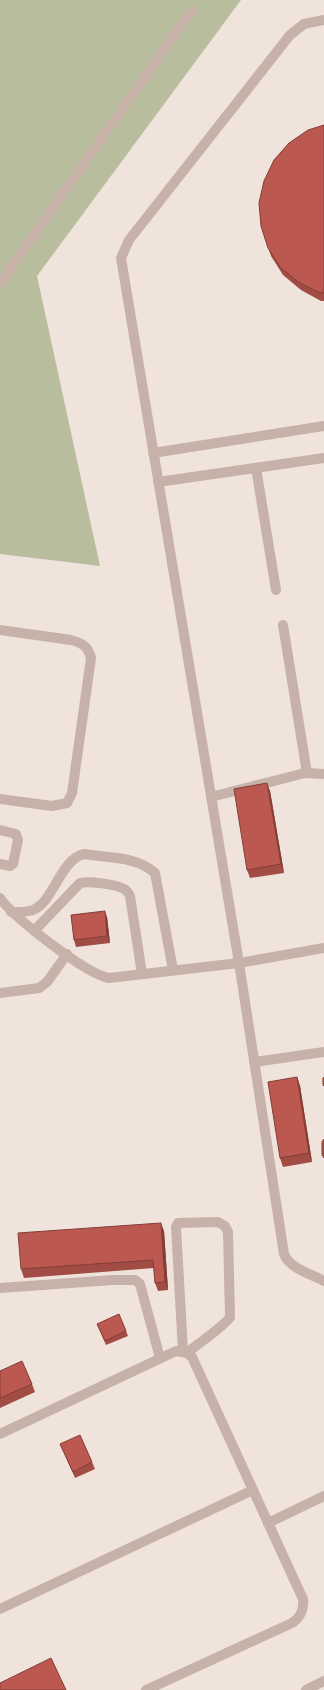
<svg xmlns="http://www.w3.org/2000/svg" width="324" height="1690" font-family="Montserrat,sans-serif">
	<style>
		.green { fill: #b8bd9d }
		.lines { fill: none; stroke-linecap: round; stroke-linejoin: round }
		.minor { stroke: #c7b2a9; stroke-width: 10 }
		.wall { fill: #a14c44 }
		.shaded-wall { fill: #833e37 }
		.building { fill: #bb584f; stroke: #833e37 }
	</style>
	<rect width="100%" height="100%" fill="#f0e3dc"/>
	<!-- green -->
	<path class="green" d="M0,0H241L37,276L100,566L0,554Z"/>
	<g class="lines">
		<!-- minor -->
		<g class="minor">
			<path d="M324,20L304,24L290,35L129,240L121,258L239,963L284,1254C289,1268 311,1274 324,1281"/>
			<path d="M0,283L192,10"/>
			<path d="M153,453L324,426"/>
			<path d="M256,468L276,590"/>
			<path d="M158,482L324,458"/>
			<path d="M0,630L71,640C82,643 88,646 91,658L72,793L67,803L52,806L0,799"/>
			<path d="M305,773L324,774"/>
			<path d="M211,797L305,773L306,767L283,625"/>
			<path d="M0,830L16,834L18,840L13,864L10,866L0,864"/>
			<path d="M0,898C14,918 86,974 109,978L239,963L324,948"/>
			<path d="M11,912C18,912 28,913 35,909C53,901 62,858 84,854C107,858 137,856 155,873L173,970"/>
			<path d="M34,931L80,883C88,881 116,884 124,889C127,890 128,893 130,896L142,974"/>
			<path d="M0,993L39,988L47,982L67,954"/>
			<path d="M254,1062L324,1052"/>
			<path d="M0,1288L113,1280H135L140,1284L160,1358"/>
			<path d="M183,1351L176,1227L178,1223L218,1222L225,1226L228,1232L230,1317C225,1326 197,1344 187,1353"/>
			<path d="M0,1434L176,1351L187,1353L192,1357L303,1599C304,1610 301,1617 292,1623L146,1690"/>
			<path d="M268,1523L324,1496"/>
			<path d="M0,1609L253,1490"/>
			<path d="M306,1690L324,1681"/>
		</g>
	</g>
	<!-- wall -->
	<g class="wall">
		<path d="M324,125V301H321L301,290L283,275L271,256L261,226Z"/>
		<path d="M270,791L284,873L250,878L247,870Z"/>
		<path d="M107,917L110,943L76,947L74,940Z"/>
		<path d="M297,1077L300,1086L312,1162L283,1167L280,1158Z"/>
		<path d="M164,1231L168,1290L158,1291L155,1283L154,1268L24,1278L21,1269Z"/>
		<path d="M97,1324L126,1331L128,1336L106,1345Z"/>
		<path d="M0,1371L32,1384L35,1392L0,1408Z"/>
		<path d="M60,1444L92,1462L95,1469L75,1478Z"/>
	</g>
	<!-- shaded-wall -->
	<g class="shaded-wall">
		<path d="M267,783L270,791L284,873L281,864Z"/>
		<path d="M105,911L107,917L110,943L107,936Z"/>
		<path d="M297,1077L300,1086L312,1162L309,1153Z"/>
		<path d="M161,1223L164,1231L168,1290L165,1282Z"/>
	</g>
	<!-- building -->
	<g class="building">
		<path d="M324,125V293L318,292L298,282L280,267L268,248L261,226L259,203L264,181L274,160L289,143L308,130Z"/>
		<path d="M267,783L281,864L247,870L234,789Z"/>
		<path d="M105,911L107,936L74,940L71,915Z"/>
		<path d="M297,1077L309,1153L280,1158L268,1082Z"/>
		<path d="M324,1077V1086L323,1085V1078Z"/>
		<path d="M324,1139V1158L322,1155V1142Z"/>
		<path d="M161,1223L165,1282L155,1283L153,1260L21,1269L18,1233Z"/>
		<path d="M119,1314L126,1331L105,1341L97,1324Z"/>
		<path d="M22,1361L32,1384L0,1398V1371Z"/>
		<path d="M80,1435L92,1462L73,1472L60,1444Z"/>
		<path d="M51,1658L66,1690H0V1683Z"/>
	</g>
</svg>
